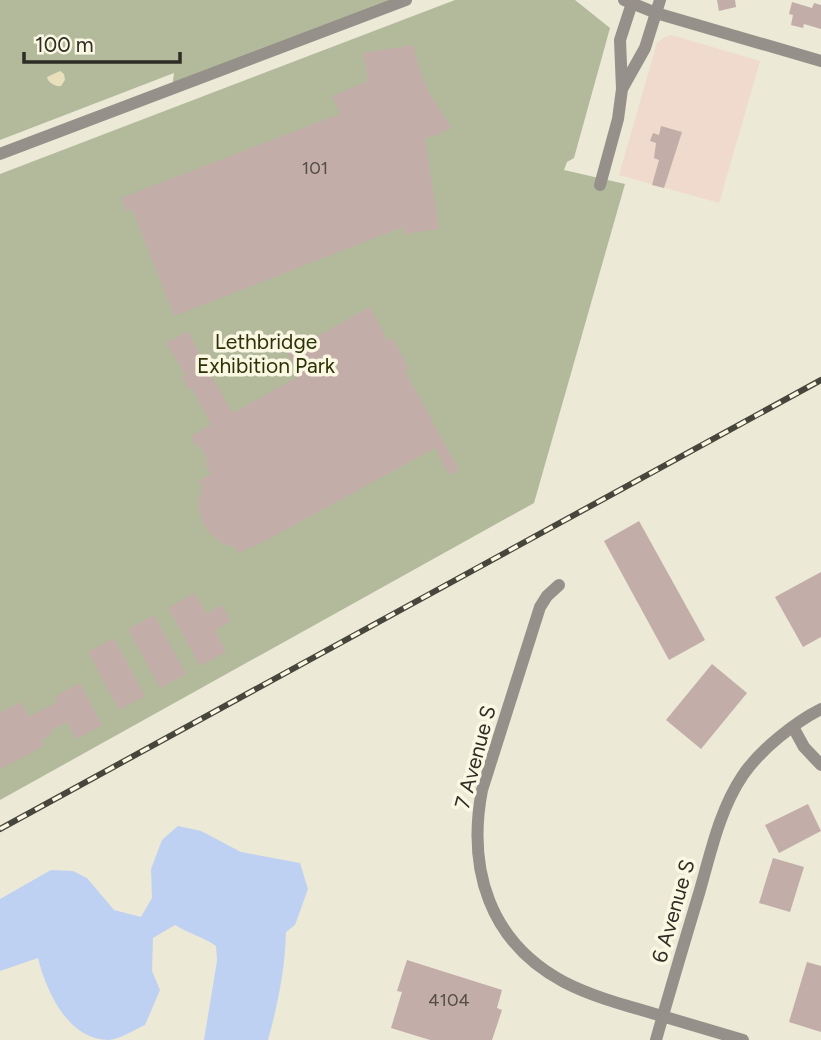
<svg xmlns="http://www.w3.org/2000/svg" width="821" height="1040" font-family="Figtree,sans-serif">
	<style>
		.education { fill: #f0dacd }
		.green { fill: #b3ba9c }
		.sand { fill: #e9dfba }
		.water { fill: #bfd1f2 }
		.building { fill: #c2ada8 }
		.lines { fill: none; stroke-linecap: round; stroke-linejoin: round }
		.minor { stroke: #96908a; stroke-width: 12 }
		.rail-casing { stroke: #47463c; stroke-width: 6 }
		.rail { stroke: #faf7e3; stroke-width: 3.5; stroke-dasharray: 10; stroke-linecap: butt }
		.labels { text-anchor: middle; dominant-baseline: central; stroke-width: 7; stroke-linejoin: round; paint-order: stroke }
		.number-label { font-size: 18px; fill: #534d46 }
		.park-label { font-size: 21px; fill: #2c3206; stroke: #faf7e3 }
		.street-label { font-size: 21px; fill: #2e2d25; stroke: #faf7e3 }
	</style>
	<rect width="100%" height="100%" fill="#ece9d6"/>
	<!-- education -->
	<path class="education" d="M671,35L760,61L719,203L619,175L657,43L665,37Z"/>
	<!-- green -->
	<g class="green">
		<path d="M0,0H406L172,89L174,73L0,140Z"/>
		<path d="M455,0H575L610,28L574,158L567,162L564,170L625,184L534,503L0,800V174Z"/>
	</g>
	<!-- sand -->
	<path class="sand" d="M60,71L64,74L65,80L61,86C56,87 48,83 47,77Z"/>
	<!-- water -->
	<path class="water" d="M178,826L201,831L241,852L300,863L308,889L295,925L286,932C285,969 278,1004 268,1040H204L217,961L216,946C203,937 188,933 175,925L153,938L152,971L160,990L145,1025C134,1030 120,1039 109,1040C68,1040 46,991 38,958L0,971V899L51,870L73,871L87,878L114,910L141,917L152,898L151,869L162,840Z"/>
	<!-- building -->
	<g class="building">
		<path d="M717,0H735L736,7L719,11Z"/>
		<path d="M792,2L812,8L814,3L821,5V29L804,24L803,28L791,25L793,15L789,14Z"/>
		<path d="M413,45L419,68L430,94L451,128L440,134L425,138L439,229L403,234V227L174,316L132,209L126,212L121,198L340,114L332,96L368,81L363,53Z"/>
		<path d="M661,126L682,132L664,188L652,185L659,160L654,158L656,143L650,141L653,133L659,135Z"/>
		<path d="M370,307L388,341L393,338L409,369L405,371L459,470L449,475L435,448L252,548L251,546L238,554L235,547L224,544L209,533L202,521L198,505L202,487L199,481L211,474L205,463L208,462L198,443L195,445L191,436L211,425L192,388L188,390L182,377L185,375L166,343L188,331L205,365L209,363L215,375L212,377L233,413L299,376L287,353Z"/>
		<path d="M639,521L705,640L669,660L604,541Z"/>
		<path d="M821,572V637L803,647L775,597Z"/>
		<path d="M195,593L206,614L222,605L231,621L215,630L226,652L200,666L168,608Z"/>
		<path d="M154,615L186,674L160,688L128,629Z"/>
		<path d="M114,638L145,696L119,710L88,652Z"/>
		<path d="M712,664L747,693L701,749L666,720Z"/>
		<path d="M80,683L102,725L76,739L67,722L50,731L52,734L41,740L44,746L0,769V713L21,702L29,717L57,702L54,697Z"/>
		<path d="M808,804L821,831L779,853L765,825Z"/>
		<path d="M773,858L804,867L790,912L759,903Z"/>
		<path d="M407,960L502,990L497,1008L502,1010L492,1040H430L391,1028L402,992L397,991Z"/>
		<path d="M807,962L821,966V1032L789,1022Z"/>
	</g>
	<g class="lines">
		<!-- minor -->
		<g class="minor">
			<path d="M624,0L656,13L821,61"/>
			<path d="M622,89L645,48L660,0"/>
			<path d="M0,154L406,0"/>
			<path d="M600,185L618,119L622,89L620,40L633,0"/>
			<path d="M559,585L547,596L540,607L482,790C467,869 489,942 564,982C589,995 617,1003 645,1011C678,1021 710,1030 743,1040"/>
			<path d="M793,727L804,747L821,765"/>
			<path d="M656,1040C670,990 685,940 700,890C711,851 720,809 743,775C760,750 795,722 821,709"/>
		</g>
		<!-- rail casing -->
		<g class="rail-casing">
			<path id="rail" d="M0,829L821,380"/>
		</g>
		<!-- rail -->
		<use href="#rail" class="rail"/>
	</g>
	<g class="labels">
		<!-- number labels -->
		<g class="number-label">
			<text x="315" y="168">101</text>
			<text x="449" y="1000">4104</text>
		</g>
		<!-- park labels -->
		<g class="park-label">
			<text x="266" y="341">Lethbridge<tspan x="266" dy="24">Exhibition Park</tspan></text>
		</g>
		<!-- street labels -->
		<g class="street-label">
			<text transform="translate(475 757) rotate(-75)">7 Avenue S</text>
			<text transform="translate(673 911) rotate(-74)">6 Avenue S</text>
		</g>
	</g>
	<!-- scale -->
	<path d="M24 52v10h156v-10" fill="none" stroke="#2e2d25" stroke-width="3.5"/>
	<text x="35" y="52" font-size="21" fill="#2e2d25" stroke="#faf7e3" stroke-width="5" paint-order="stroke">100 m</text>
</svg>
